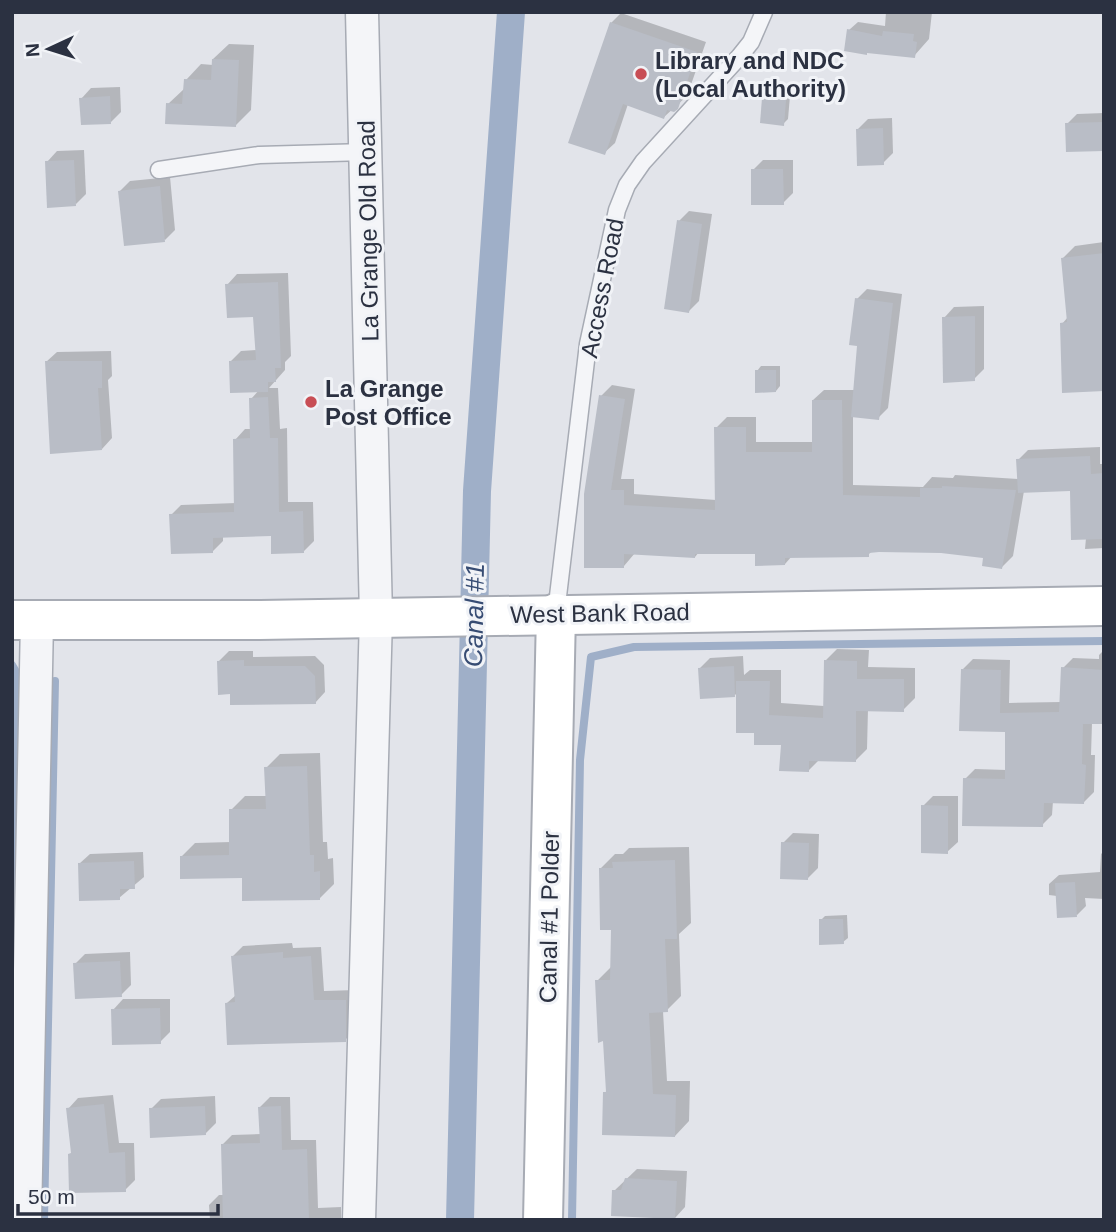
<svg xmlns="http://www.w3.org/2000/svg" width="1116" height="1232" font-family="Arial,sans-serif">
	<style>
		.shadow { fill: #0003 }
		.lines { fill: none; stroke-linecap: round; stroke-linejoin: round }
		.stream { stroke: #9fafc8; stroke-width: 8 }
		.canal { stroke: #9fafc8; stroke-width: 28 }
		.building { fill: #b9bdc6 }
		.lane-casing { stroke: #a7abb4; stroke-width: 19 }
		.street-casing { stroke: #a7abb4; stroke-width: 35 }
		.secondary-casing { stroke: #a7abb4; stroke-width: 42 }
		.lane { stroke: #f4f5f8; stroke-width: 16 }
		.street { stroke: #f4f5f8; stroke-width: 32 }
		.secondary { stroke: #fff; stroke-width: 38 }
		.poi-dot { fill: #c84e55; stroke: #f1f3f7; stroke-width: 2.5 }
		.labels { text-anchor: middle; dominant-baseline: central; stroke-width: 6; stroke-linejoin: round; paint-order: stroke }
		.poi-label { font-size: 24px; font-weight: bold; fill: #2b3141; stroke: #f1f3f7; text-anchor: start }
		.street-label { font-size: 24px; fill: #2b3141; stroke: #f1f3f7 }
		.water-label { font-size: 26px; font-style: italic; fill: #374c73; stroke: #f1f3f7 }
	</style>
	<rect width="100%" height="100%" fill="#e2e4ea"/>
	<!-- shadow -->
	<g class="shadow">
		<path d="M886,12H932L929,39L914,56L849,30L858,22L885,26Z"/>
		<path d="M621,13L706,42L687,96L664,117L628,104L615,143L604,153L611,23Z"/>
		<path d="M229,44L254,45L251,110L235,126L168,104L184,89L186,80L201,64L213,65V59Z"/>
		<path d="M120,87L121,112L111,122L81,99L91,88Z"/>
		<path d="M768,94L790,96L788,119L783,124L764,99Z"/>
		<path d="M1104,113V149L1067,124L1077,114Z"/>
		<path d="M892,118L893,153L883,163L858,129L868,119Z"/>
		<path d="M84,150L86,194L76,204L47,162L57,151Z"/>
		<path d="M763,160H793V193L783,203L753,170Z"/>
		<path d="M170,177L175,230L165,240L120,191L130,181Z"/>
		<path d="M689,211L712,214L699,301L689,311L679,221Z"/>
		<path d="M1104,242V390L1062,324L1068,317L1062,259L1075,246Z"/>
		<path d="M288,273L291,356L285,362V370L269,388H278L280,429L287,428L288,502H313L314,541L304,551L272,534L223,536V541L213,551L171,515L181,505L236,503L235,440L245,429H252L251,399L259,390L231,361L241,351L257,350L255,315L227,285L237,274Z"/>
		<path d="M867,289L902,294L888,408L878,418L853,416V485L923,487L932,477L953,478L955,475L1019,479L1018,460L1028,450L1100,447V464H1104V548L1085,549L1086,538L1072,489L1024,491L1013,556L1002,567L985,556L941,551H872L868,555L792,556L785,564L757,552H699L695,557L635,553L624,566H586L601,396L612,385L635,389L621,479H634V494L716,500V428L727,417H756V442H814L813,400L824,390H855L859,344L857,299Z"/>
		<path d="M984,306V369L974,379L944,318L954,307Z"/>
		<path d="M111,351L112,376L108,380L112,438L102,449L46,362L57,352Z"/>
		<path d="M761,366H780V386L776,391L757,371Z"/>
		<path d="M837,649L869,650L868,667L915,668V698L903,710L868,709L867,749L855,761L819,760L808,771L783,743L755,731L738,692L735,695L700,668L710,658L743,656L744,675L750,670H781V703L824,706L825,661Z"/>
		<path d="M1104,650V722L1092,723L1091,755H1095L1094,792L1084,802L1053,801L1052,815L1042,825L965,779L975,769L1007,770V730L963,669L973,659L1010,660L1009,703L1061,702L1063,668L1073,658L1099,659V655Z"/>
		<path d="M229,651H253V657L315,656L324,665L325,692L315,703L232,693L219,661Z"/>
		<path d="M320,753L323,842H327L328,859L333,858L334,884L320,898L181,857L195,843L231,842V810L245,796H267L266,768L280,754Z"/>
		<path d="M933,796H958V842L947,852L923,806Z"/>
		<path d="M793,833L819,834L818,868L808,878L783,843Z"/>
		<path d="M689,847L691,923L679,934L681,996L667,1010L663,1011L667,1081H690L689,1121L675,1136L605,1093L607,1090L604,1039L597,981L612,966L613,928L600,869L615,854H623L629,848Z"/>
		<path d="M1104,851V899L1085,898L1086,906L1077,915L1057,896L1049,895V884L1059,875L1100,872L1101,854Z"/>
		<path d="M143,852L144,877L119,898L79,864L90,854Z"/>
		<path d="M847,915L848,938L843,942L821,920L825,916Z"/>
		<path d="M292,943L293,948L321,947L324,991L356,990L355,1030L345,1040L227,1003L236,995L233,956L243,946Z"/>
		<path d="M130,952L131,985L121,995L75,964L85,954Z"/>
		<path d="M123,999H170V1032L160,1042L113,1010Z"/>
		<path d="M113,1095L119,1143H134L135,1180L125,1190L73,1152L68,1109L78,1098Z"/>
		<path d="M215,1096L216,1123L205,1134L151,1109L161,1099Z"/>
		<path d="M270,1097H290L291,1140H316L318,1208L341,1207V1220H210L209,1205L219,1195H224L222,1145L232,1135L261,1134L260,1107Z"/>
		<path d="M637,1169L687,1171L685,1207L675,1218L614,1191Z"/>
	</g>
	<g class="lines">
		<!-- stream -->
		<g class="stream">
			<path d="M12,665L18,675L12,947"/>
			<path d="M44,1220L55,681"/>
			<path d="M572,1220L580,760L591,657L634,647L1104,641"/>
		</g>
		<!-- canal -->
		<path class="canal" d="M460,1220L477,491L511,12"/>
	</g>
	<!-- building -->
	<g class="building">
		<path d="M610,22L697,52L678,109L674,112L667,110L664,119L623,104L605,155L568,143Z"/>
		<path d="M847,29L882,36L883,31L914,34L913,41L917,42L915,58L867,53V55L844,51Z"/>
		<path d="M212,59L239,60L236,127L165,124L166,103L182,104L184,79L211,80Z"/>
		<path d="M110,96L111,124L81,125L79,98Z"/>
		<path d="M762,98L786,100L784,126L760,123Z"/>
		<path d="M1104,122V151L1066,152L1065,123Z"/>
		<path d="M883,128L884,165L857,166L856,129Z"/>
		<path d="M74,160L76,206L47,208L45,161Z"/>
		<path d="M751,169H783L784,205H751Z"/>
		<path d="M160,186L165,242L124,246L118,191Z"/>
		<path d="M677,220L702,224L689,313L664,309Z"/>
		<path d="M1104,253V391L1062,393L1060,323L1067,322L1061,258Z"/>
		<path d="M278,282L281,368H275L276,382H268V392L230,393L229,361L256,360L253,317L227,318L225,284Z"/>
		<path d="M855,298L893,303L879,420L851,417L857,346L849,345Z"/>
		<path d="M975,316V381L943,383L942,317Z"/>
		<path d="M45,361H102V388H98L102,450L50,454Z"/>
		<path d="M755,370H776V392L755,393Z"/>
		<path d="M599,395L625,399L611,490H624V505L715,510L714,427H746V452H812V400H842L843,495L920,497V488H942V486L1016,490L1002,569L982,566L983,558L941,553L879,552L869,553V557L785,558V565L755,566V554H695V558L624,554V568H584V494Z"/>
		<path d="M268,397L270,438H278L279,512L303,511L304,553L271,554V536L213,538V553L171,554L169,514L234,512L233,439L250,438L249,398Z"/>
		<path d="M1090,456L1091,474L1104,473V539L1071,540L1070,491L1018,493L1016,459Z"/>
		<path d="M244,660V666H305L315,676L316,704L230,705V694L218,695L217,661Z"/>
		<path d="M824,660L857,661V679H904V712L856,711V762L809,761V772L779,771L781,745H754V733H736V681H770L769,715L823,718Z"/>
		<path d="M734,666L735,697L700,699L698,668Z"/>
		<path d="M1061,667L1104,670V724H1083L1082,764L1086,765L1084,804L1044,803L1043,827L962,826L963,778L1005,779V732L959,731L961,669L1001,670L1000,713L1059,712Z"/>
		<path d="M307,766L310,855H314V872L320,871V900L242,901V878L180,879V856L229,855V809H266L264,767Z"/>
		<path d="M921,805L948,806V854L921,853Z"/>
		<path d="M781,842L809,843L808,880L780,879Z"/>
		<path d="M675,860L677,939H665L668,1012L649,1013L653,1094L676,1095L675,1137L602,1135L603,1092H606L603,1041L598,1043L595,980H610L611,930H600L599,868H613L612,862Z"/>
		<path d="M134,861L135,889H120V900L79,901L78,863Z"/>
		<path d="M1075,882L1077,917L1057,918L1055,883Z"/>
		<path d="M819,919H843L844,944L819,945Z"/>
		<path d="M283,952V958L311,956L314,1000H346V1042L227,1045L225,1003L235,1002L231,956Z"/>
		<path d="M120,961L122,997L75,999L73,963Z"/>
		<path d="M160,1008L161,1044L112,1045L111,1009Z"/>
		<path d="M104,1104L109,1153L125,1152L126,1192L69,1193L68,1154L71,1153L66,1108Z"/>
		<path d="M205,1106L206,1135L150,1138L149,1108Z"/>
		<path d="M281,1106L282,1150L307,1149L309,1220H223L221,1144L260,1143L258,1107Z"/>
		<path d="M625,1178L677,1181L675,1219L611,1216L612,1190H621Z"/>
	</g>
	<g class="lines">
		<!-- lane casing -->
		<g class="lane-casing">
			<g id="lane">
				<path d="M159,170L259,155L366,152"/>
				<path d="M556,613L588,344L617,210L627,185L643,162L739,57L751,42L764,12"/>
			</g>
		</g>
		<!-- street casing -->
		<g class="street-casing">
			<g id="street">
				<path d="M25,1220L37,620"/>
				<path d="M359,1220L376,617L362,12"/>
			</g>
		</g>
		<!-- secondary casing -->
		<g class="secondary-casing">
			<g id="secondary">
				<path d="M12,620H260L1104,606"/>
				<path d="M543,1220L556,613"/>
			</g>
		</g>
		<!-- lane -->
		<use href="#lane" class="lane"/>
		<!-- street -->
		<use href="#street" class="street"/>
		<!-- secondary -->
		<use href="#secondary" class="secondary"/>
	</g>
	<!-- markers -->
	<g class="poi-dot">
		<circle cx="641" cy="74" r="7"/>
		<circle cx="311" cy="402" r="7"/>
	</g>
	<g class="labels">
		<!-- poi labels -->
		<g class="poi-label">
			<text x="655" y="60">Library and NDC<tspan x="655" dy="28">(Local Authority)</tspan></text>
			<text x="325" y="388">La Grange<tspan x="325" dy="28">Post Office</tspan></text>
		</g>
		<!-- street labels -->
		<g class="street-label">
			<text transform="translate(368 231) rotate(-91)">La Grange Old Road</text>
			<text transform="translate(602 288) rotate(-79)">Access Road</text>
			<text transform="translate(600 613) rotate(-1)">West Bank Road</text>
			<text transform="translate(549 917) rotate(-89)">Canal #1 Polder</text>
		</g>
		<!-- water labels -->
		<g class="water-label">
			<text transform="translate(474 615) rotate(-89)">Canal #1</text>
		</g>
	</g>
	<!-- border -->
	<rect width="1116" height="1232" fill="none" stroke="#2b3141" stroke-width="28"/>
	<!-- north arrow -->
	<g transform="translate(49 49) rotate(266)" stroke="#f1f3f7" stroke-width="5" paint-order="stroke">
	<path d="M0-5L12 26L0 18L-12 26Z" fill="#2b3141"/>
	<text y="-10" font-size="19" font-weight="bold" text-anchor="middle" fill="#2b3141">N</text>
	</g>
	<!-- scale -->
	<path d="M18 1204v10h200v-10" fill="none" stroke="#2b3141" stroke-width="3.5"/>
	<text x="28" y="1204" font-size="21" fill="#2b3141" stroke="#f1f3f7" stroke-width="5" paint-order="stroke">50 m</text>
</svg>
